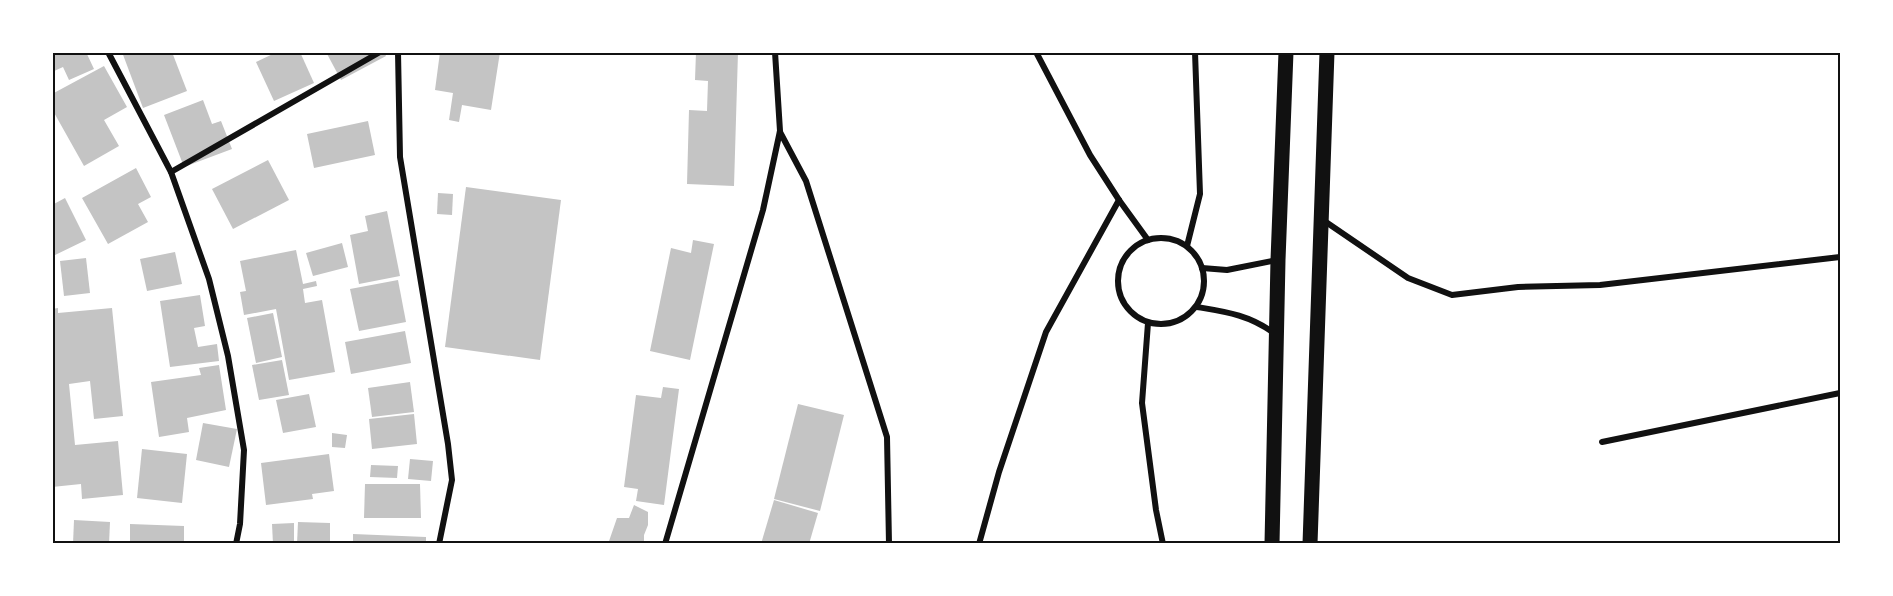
<svg xmlns="http://www.w3.org/2000/svg" width="1893" height="596" font-family="Bitter,serif">
	<style>
		.building { fill: #c4c4c4 }
		.lines { fill: none; stroke-linecap: round; stroke-linejoin: round }
		.minor { stroke: #111; stroke-width: 6 }
		.primary { stroke: #111; stroke-width: 15 }
		.neatline { fill: none; stroke: #111; stroke-width: 2 }
	</style>
	<rect width="100%" height="100%" fill="#fff"/>
	<!-- building -->
	<g class="building">
		<path d="M52,52H86L94,69L69,80L63,67L52,72Z"/>
		<path d="M122,52H172L187,91L143,108Z"/>
		<path d="M277,52H300L314,83L274,101L256,62Z"/>
		<path d="M326,52H384L386,56L341,80Z"/>
		<path d="M440,52H500L491,110L462,105L459,122L449,120L453,93L435,90Z"/>
		<path d="M696,52H738L734,186L687,184L689,110L707,111L708,81L695,80Z"/>
		<path d="M104,66L127,107L104,120L119,146L84,166L52,109V94Z"/>
		<path d="M203,100L212,124L221,121L232,149L184,167L164,115Z"/>
		<path d="M368,121L375,155L314,168L307,134Z"/>
		<path d="M268,160L289,200L233,229L212,189Z"/>
		<path d="M136,168L151,197L138,204L148,222L108,244L82,198Z"/>
		<path d="M466,187L561,200L540,360L445,347Z"/>
		<path d="M438,193L453,194L452,215L437,214Z"/>
		<path d="M65,198L86,240L53,256L52,205Z"/>
		<path d="M387,211L400,276L359,284L350,235L368,231L365,216Z"/>
		<path d="M693,240L714,244L690,360L650,351L671,248L691,253Z"/>
		<path d="M342,243L348,267L313,276L306,253Z"/>
		<path d="M296,250L303,284L316,281L317,286L303,289L305,303L322,300L335,372L289,380L276,309L244,315L240,292L246,291L240,261Z"/>
		<path d="M175,252L182,284L147,291L140,259Z"/>
		<path d="M86,258L90,293L64,296L60,261Z"/>
		<path d="M398,280L406,322L359,331L350,289Z"/>
		<path d="M200,295L205,326L194,328L198,347L217,344L219,361L170,367L160,301Z"/>
		<path d="M58,308V313L112,308L123,416L94,419L90,381L69,384L75,445L118,441L123,495L82,499L81,484L52,487V309Z"/>
		<path d="M273,313L282,357L256,363L247,318Z"/>
		<path d="M405,331L411,363L351,374L345,342Z"/>
		<path d="M282,360L289,395L259,400L252,365Z"/>
		<path d="M219,365L226,410L187,418L189,432L159,437L151,382L201,375L199,368Z"/>
		<path d="M410,382L414,412L372,417L368,388Z"/>
		<path d="M663,387L679,389L664,505L636,501L638,489L624,487L636,395L661,398Z"/>
		<path d="M309,394L316,427L283,433L276,400Z"/>
		<path d="M798,404L844,415L820,511L774,499Z"/>
		<path d="M414,414L417,444L372,449L369,419Z"/>
		<path d="M203,423L237,429L229,467L196,460Z"/>
		<path d="M332,433L347,435L345,448L332,447Z"/>
		<path d="M142,449L187,454L182,503L137,498Z"/>
		<path d="M329,454L334,491L312,494L313,499L266,505L261,463Z"/>
		<path d="M410,459L433,461L431,481L408,479Z"/>
		<path d="M371,465L398,466L397,478L370,477Z"/>
		<path d="M365,484H420L421,518H364Z"/>
		<path d="M774,500L818,513L809,544H761Z"/>
		<path d="M634,505L648,512V525L644,535V544H608L617,518H629Z"/>
		<path d="M74,520L110,522L109,544H73Z"/>
		<path d="M298,522L330,523V544H297Z"/>
		<path d="M294,523V544H273L272,524Z"/>
		<path d="M130,524L184,526V544H130Z"/>
		<path d="M353,534L426,537V544H353Z"/>
	</g>
	<g class="lines">
		<!-- minor -->
		<g class="minor">
			<path d="M108,52L171,172L209,279L228,356L244,450L240,524L236,544"/>
			<path d="M398,52L400,157L448,444L452,480L439,544"/>
			<path d="M1036,52L1090,155L1119,200L1148,240"/>
			<path d="M780,132L806,181L887,437L889,544"/>
			<path d="M171,172L380,52"/>
			<path d="M1323,220L1408,278L1452,295L1518,287L1600,285L1840,257"/>
			<circle cx="1161" cy="281" r="43"/>
			<path d="M1187,246L1200,194L1195,52"/>
			<path d="M1202,268L1227,270L1277,260"/>
			<path d="M1197,307C1227,312 1249,315 1274,333"/>
			<path d="M1148,323L1142,403L1156,510L1163,544"/>
			<path d="M1602,442L1840,393"/>
			<path d="M665,544L763,210L780,131L775,52"/>
			<path d="M979,544L999,472L1046,332L1119,200"/>
		</g>
		<!-- primary -->
		<g class="primary">
			<path d="M1272,544L1278,260L1286,52"/>
			<path d="M1310,544L1327,52"/>
		</g>
	</g>
	<!-- border -->
	<rect width="1893" height="596" fill="none" stroke="#ffffff" stroke-width="108"/>
	<rect x="54" y="54" width="1785" height="488" class="neatline"/>
</svg>
